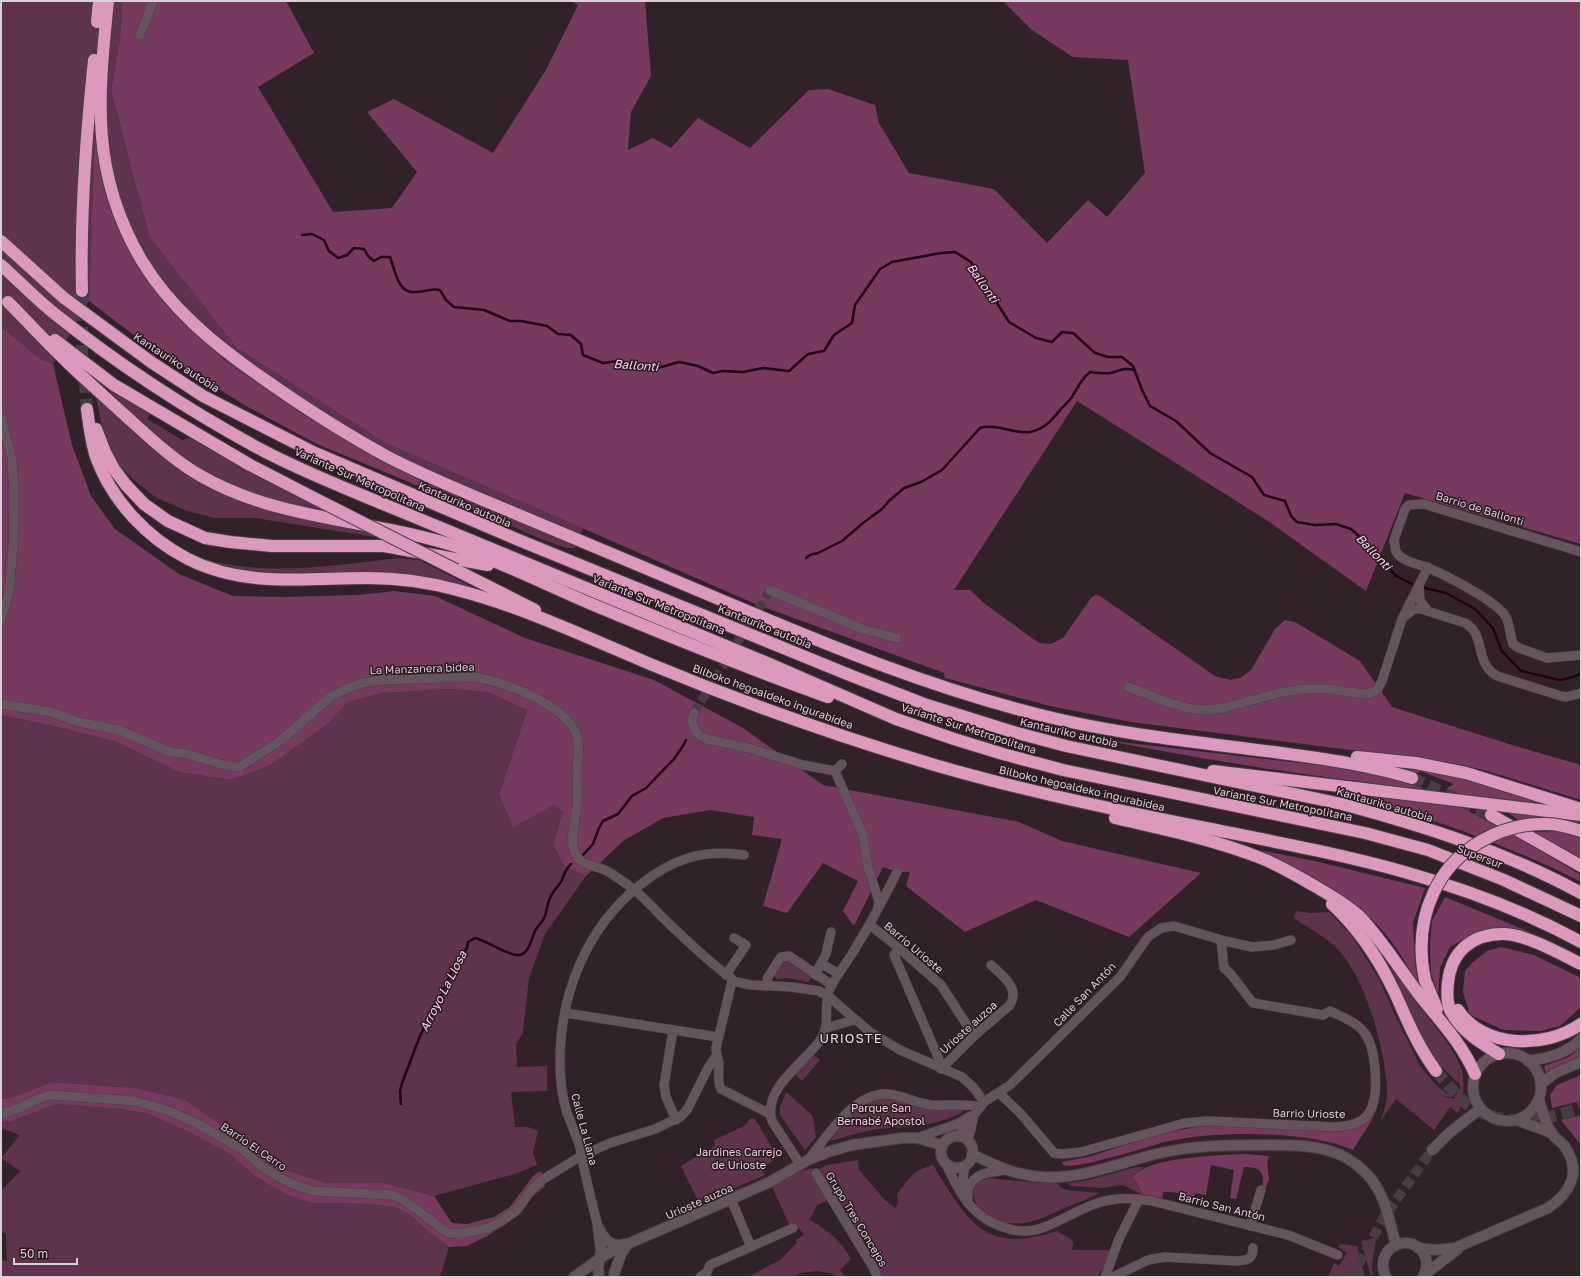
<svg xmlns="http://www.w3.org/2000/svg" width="1582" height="1278" font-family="'Golos Text',sans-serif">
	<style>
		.green { fill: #5e334c }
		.forest { fill: #753a5d }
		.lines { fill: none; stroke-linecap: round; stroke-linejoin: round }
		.stream { stroke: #210014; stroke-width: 2.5 }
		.minor-tunnel { stroke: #4a3c44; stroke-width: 9; stroke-dasharray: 9 4.5; stroke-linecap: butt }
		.tertiary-tunnel { stroke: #4a3c44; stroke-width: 10; stroke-dasharray: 10 5; stroke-linecap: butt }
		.motorway-tunnel { stroke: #4a3c44; stroke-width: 12; stroke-dasharray: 12 6; stroke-linecap: butt }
		.minor-casing { stroke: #4a3e45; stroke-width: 10 }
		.tertiary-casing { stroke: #4a3e45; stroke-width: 12 }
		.motorway-casing { stroke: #4a3e45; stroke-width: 14 }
		.minor { stroke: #65545d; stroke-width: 9 }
		.tertiary { stroke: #65545d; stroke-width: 10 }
		.motorway { stroke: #db99be; stroke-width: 12 }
		.motorway-bridge-casing { stroke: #4a3e45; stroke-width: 14; stroke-linecap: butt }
		.motorway-bridge { stroke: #db99be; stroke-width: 12 }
		.labels { text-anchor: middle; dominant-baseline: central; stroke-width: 3; stroke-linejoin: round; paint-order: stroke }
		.street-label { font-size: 11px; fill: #dad0d5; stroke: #271820 }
		.park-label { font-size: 11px; fill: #f5cfe3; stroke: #271820 }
		.water-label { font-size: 12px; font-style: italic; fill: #fdd7eb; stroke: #271820 }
		.quarter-label { font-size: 13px; letter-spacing: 1px; fill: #f1dce7; stroke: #271820 }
	</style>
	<rect width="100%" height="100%" fill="#31222a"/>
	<!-- green -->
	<g class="green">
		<path d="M1,1H122L120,39L111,90L149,236L548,513L583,528L575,548H566L541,539L435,493V485L349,442L299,411L225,361L201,339L176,314L146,277L98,155L95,134L89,301L53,364L41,359L1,327Z"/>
		<path d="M100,381L150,414L147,419L182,440L190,438L288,492L330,512C311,509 291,506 273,501C265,499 258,495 250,492C188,469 145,428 100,381Z"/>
		<path d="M96,397L128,427L160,454L236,499L272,511L365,530L375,537L255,518H214L184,510L155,497L134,480L117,463L102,427Z"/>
		<path d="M399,558L419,560L478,590L428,577L396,574L361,572L264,575L224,568L204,559C267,577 335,565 399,558Z"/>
		<path d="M448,689L487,692L527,710L499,794L513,828L554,805L564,812L553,847L564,866L586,876L545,934L529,978L523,1033L516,1044L517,1067L547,1066V1091L511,1092L515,1127H528L538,1131L533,1152L537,1165L515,1174L434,1196L385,1183H327L278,1168L227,1129L186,1100L136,1088L52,1082L7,1099L1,1098V715L66,729L116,742L179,772L231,780L271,765L330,722L346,702L384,693Z"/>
		<path d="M1297,911L1310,913L1329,912L1351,935L1379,979L1395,1015L1420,1066L1435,1084L1451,1097L1441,1096L1453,1099L1461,1088L1457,1079L1458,1083L1437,1062L1423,1039L1413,1020L1398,982L1381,949C1394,968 1406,988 1420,1007C1434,1026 1453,1046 1461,1068C1466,1081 1463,1101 1458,1113L1450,1107L1434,1130L1396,1099L1380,1122C1384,1113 1387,1102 1387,1092C1386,1051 1367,985 1342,954C1329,938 1311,930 1295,919L1294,916Z"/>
		<path d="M789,960L812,977L808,982L788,978L776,979L774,975L784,962Z"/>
		<path d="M812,1053L820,1060L802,1081L794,1074Z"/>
		<path d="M786,1092L811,1114L813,1118L816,1137L805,1150L780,1115V1108Z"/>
		<path d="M888,1098C915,1104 934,1110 962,1109L963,1112C936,1127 908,1126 878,1129C862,1131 846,1137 830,1141C847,1118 857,1100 888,1098Z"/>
		<path d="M57,1104L121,1109L148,1114L191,1133L230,1154L252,1174L288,1195L311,1203L373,1204L397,1208L410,1215L427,1231L449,1247L440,1277H1V1260L7,1261L6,1234L1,1231V1191L20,1171L1,1158L20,1135L1,1128V1122L12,1121Z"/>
		<path d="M751,1118L755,1119L773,1149L771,1151L777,1157L763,1168V1172L765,1175L699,1203L681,1166L715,1146L714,1140L744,1126Z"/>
		<path d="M858,1160L859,1170L885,1200L895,1208L898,1203L897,1194C911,1177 910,1172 933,1165C968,1221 983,1255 1057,1231L1071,1239L1073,1243L1072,1250H1110L1103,1268L1097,1277H880V1271L818,1170L827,1165Z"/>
		<path d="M1136,1167H1144L1134,1175L1135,1182L1142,1191L1141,1194L1123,1185L1101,1188L1071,1186L1068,1183L1085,1181Z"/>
		<path d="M812,1168L831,1199L817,1205L807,1225L810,1220C827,1230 842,1241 851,1259L840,1270L846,1277H839L829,1273L817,1271L800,1273L793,1277H748L780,1260L797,1243L796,1240L804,1235L799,1228L791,1229L770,1182L791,1174Z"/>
		<path d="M988,1178L1040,1183H1057L1061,1188L1067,1190L1099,1193C1089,1199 1076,1203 1065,1208C1052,1213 1039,1221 1024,1223C1015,1224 1002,1223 994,1220C976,1213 961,1184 988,1178Z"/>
		<path d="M1376,1238C1375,1252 1370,1263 1373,1277H1371L1361,1241Z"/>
		<path d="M1340,1244L1357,1246L1365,1277H1328L1334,1263L1339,1266L1347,1253L1338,1247Z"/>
	</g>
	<!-- forest -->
	<g class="forest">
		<path d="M122,1H286L314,53L258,87L333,212L392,208L417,172L367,112L394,99L493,153L546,70L578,5L571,1H645L651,76L631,112L628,150L653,138L671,148L698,118L750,148L809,90L828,89L875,105L879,123L909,173L994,189L1047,243L1088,200L1107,217L1145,173L1128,60L1073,57L1032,30L1003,1H1581V544L1405,493L1366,591L1265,519L1077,401L954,590H970L985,604L1039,643L1051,644L1063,638L1091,598L1095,595L1100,596L1215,676L1230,680L1240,678L1251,670L1275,629L1285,620L1295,622L1360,661L1392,707L1512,745L1581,765V800L1484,770L1452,763L1131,722L1050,706L945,678L944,673L753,603L548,513L386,443L237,348L149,236L111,90L120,39Z"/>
		<path d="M95,131L98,155L109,196L176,314L225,361L299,411L349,442L435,485V493L317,444L246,406L139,339L89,301Z"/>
		<path d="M1,327L41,359L53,364L72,445L91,496L115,529L179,574L233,596L284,597L358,595L394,591L435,596L525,638L654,680L743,728L823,785L1019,822L1062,841L1201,873L1129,937L1036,900L965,932L906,886L910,872H897L883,867L854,926L843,911L858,881L823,863L787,913L763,906L782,839L752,835L754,817L710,810L663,818L623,841L586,876L564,866L553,846L563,812L554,805L513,828L499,794L527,710L487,692L448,689L384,693L347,702L330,722L271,765L231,780L179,772L116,742L66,729L1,715Z"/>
		<path d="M1104,740L1335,767L1385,776L1428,790C1319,778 1211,761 1104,740Z"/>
		<path d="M1386,763L1457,774L1565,808L1454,794L1447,788L1454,784L1420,771L1418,773Z"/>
		<path d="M1313,787L1459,806L1514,835L1581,875V882C1496,839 1406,809 1313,787Z"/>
		<path d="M1507,812L1581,820V823L1559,819L1521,822Z"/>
		<path d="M1557,831L1581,837V860L1535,832Z"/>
		<path d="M1260,850L1319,862L1425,888L1413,923L1415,963L1419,988C1412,975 1405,960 1396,948C1366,902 1308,874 1260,850Z"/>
		<path d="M1445,897L1539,936L1501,928L1479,931L1450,947L1440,968L1438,996L1431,973L1430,945L1432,921Z"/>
		<path d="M1501,947L1534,955L1581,978V1007L1560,1026L1540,1031L1504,1030L1470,1015L1463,992L1465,971L1473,962L1487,951Z"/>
		<path d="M1581,1047V1058L1546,1074L1544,1066L1569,1057Z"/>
		<path d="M1581,1075V1101L1552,1108L1550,1095L1557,1085Z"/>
		<path d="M52,1082L136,1088L186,1100L227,1129L278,1168L327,1183H385L434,1196L452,1223L467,1224L494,1217L510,1207L534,1175L541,1171L545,1186L529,1199L510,1221L487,1236L467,1246L449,1247L427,1231L410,1215L397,1208L373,1204L311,1203L287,1195L252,1174L230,1154L191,1133L148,1114L121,1109L57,1104L12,1121L1,1122V1098L7,1099Z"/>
		<path d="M1380,1083C1381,1113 1367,1127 1353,1150C1307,1130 1218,1131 1169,1141C1148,1146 1079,1170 1063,1165L1062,1162L1092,1156L1152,1136L1200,1126H1249L1339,1132L1355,1129L1362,1124Z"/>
		<path d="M1581,1115V1145L1561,1120Z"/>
		<path d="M1245,1154L1269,1156L1267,1162L1269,1179L1265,1190L1262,1188C1265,1171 1260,1167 1244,1167L1236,1199L1230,1198L1234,1170L1211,1165L1206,1195L1195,1193L1194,1198C1184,1193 1174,1192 1163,1192L1162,1198L1141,1194L1142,1191L1133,1178C1142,1157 1223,1155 1245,1154Z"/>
	</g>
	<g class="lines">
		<!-- stream -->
		<g class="stream">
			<path d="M302,235L312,234L324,240L329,251L338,258L347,255L354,248L364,249L368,256L374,261L381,257H390C395,270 398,294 415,292C424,292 431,288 440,290L446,300L454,307L484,310L510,321H521L547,326L558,334L571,335L581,344L583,355L603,363L619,361L632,365L658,368L679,362L698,366L713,373L723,371L743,372L763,368L789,371L808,354L824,351L834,335L852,323L855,305L880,269L892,262L941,253L955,252L971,262L1009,322L1036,338L1052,342L1062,332L1073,333L1095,353L1108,357H1122L1133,366L1142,390L1150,406L1176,421L1210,453L1252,477L1264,495L1285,501L1291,516L1297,522L1315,525L1336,524L1351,529L1369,545L1396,576L1416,586"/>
			<path d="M806,558L810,555L818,553L842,541L863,523L882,509L889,501L904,488L921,482L942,470L980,428C995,423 1014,434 1030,432C1045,429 1052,420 1061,409C1065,405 1069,401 1072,397C1077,388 1082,378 1090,372C1097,373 1103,374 1110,373C1119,371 1124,367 1134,370"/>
			<path d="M1421,587L1446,593L1475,609L1493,628L1502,651L1521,671L1560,680L1573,677L1581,674"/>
			<path d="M583,855L593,844L599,828L603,821L618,814L632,796L646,788L674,759L683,746L686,740"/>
			<path d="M401,1104L400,1091L402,1083L420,1036L443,992L454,966L467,948L468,942L475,938C488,941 506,955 518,955C529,955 531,939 535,931C537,926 543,922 545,916C547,910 547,904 550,898C553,891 559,886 562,880C564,873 566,869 571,864"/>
		</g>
		<!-- minor-tunnel -->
		<path class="minor-tunnel" d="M694,713L770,590"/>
		<!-- tertiary-tunnel -->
		<path class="tertiary-tunnel" d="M1352,1277L1384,1217L1432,1150"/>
		<!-- motorway-tunnel -->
		<g class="motorway-tunnel">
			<path d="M82,291V350L87,409"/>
			<path d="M1412,778L1491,815"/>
			<path d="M1436,1071C1445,1081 1453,1092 1463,1101C1496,1129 1544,1122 1581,1107"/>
		</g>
		<!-- minor casing -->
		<g class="minor-casing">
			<g id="minor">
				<path d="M140,35L153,1"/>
				<path d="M1,417L12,460L14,492L13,549L9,591L1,620"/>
				<path d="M1581,552L1424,504L1409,505L1405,509L1394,540L1396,552C1404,563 1417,563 1428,568C1446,575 1498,602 1506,617C1510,625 1510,636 1513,644L1519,648L1547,658L1581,655"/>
				<path d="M1419,586L1420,600L1427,610"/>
				<path d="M770,590L862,629L897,638"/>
				<path d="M1404,617L1414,609H1421L1465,623C1486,634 1474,663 1497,676L1561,696L1566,697L1581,693"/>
				<path d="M1128,687L1170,703L1192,709L1209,710L1223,708L1282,692L1305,689H1328L1364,694L1371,693L1377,690L1382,681L1402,619L1428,567"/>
				<path d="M1,704L51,712L78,722L119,730L170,752L187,754L228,766L239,767L280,741L330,697L346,689L362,683L382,680L476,677C506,683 562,703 576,733C581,745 577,760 577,772C577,783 578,794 577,805C576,819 569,840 575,853C583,868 593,864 605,870C613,874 621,880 628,885C640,894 651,905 661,916C684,938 706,960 731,978L732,981"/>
				<path d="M694,713L692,720L694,728L698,734L706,739L745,747L803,765L835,771L842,764"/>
				<path d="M835,771L863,835L868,867L879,902L878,907"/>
				<path d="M870,925L899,948L941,985L974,1036"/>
				<path d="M899,948L894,955L938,1057L941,1069"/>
				<path d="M822,964L839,974"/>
				<path d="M726,975L746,945L734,938"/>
				<path d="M815,975L826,954L831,932"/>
				<path d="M732,981L751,985L792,987L819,991L828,996L870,1032L900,1050L962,1077L974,1088L984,1102"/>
				<path d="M732,981L716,1048C716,1054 718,1058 719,1063C719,1072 717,1081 721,1089L770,1114"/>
				<path d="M766,986L768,977L781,957L789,956L832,985"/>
				<path d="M566,1013L718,1037"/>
				<path d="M826,1028L854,1020"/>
				<path d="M673,1030L664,1085L666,1097L676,1120"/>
				<path d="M941,1069L974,1036L1010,1005C1020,988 1003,976 991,965"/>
				<path d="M999,1093L1020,1113L1054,1153L1062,1154L1081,1152L1185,1123L1208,1121L1336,1127C1348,1126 1362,1124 1369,1113C1380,1097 1376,1051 1366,1035C1359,1023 1342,1017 1330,1011L1323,1015L1253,1003L1229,972L1224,968L1221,940"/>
				<path d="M1,1114L22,1107L37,1099L51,1095L135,1101L169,1111L196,1123L242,1149L261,1166L282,1179L295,1185L314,1191L392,1195L405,1201L448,1233L459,1234L488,1228L502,1221L516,1211L533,1188L542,1180L581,1156L610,1143L655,1129L680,1117L687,1110L708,1068L716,1056"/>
				<path d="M958,1136L984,1102L1010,1085L1120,977L1148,937L1161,928L1174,926L1225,941L1252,947L1274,945L1291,940"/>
				<path d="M917,1138L957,1124L970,1116"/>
				<path d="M968,1141L973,1120"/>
				<path d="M808,1160C827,1137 854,1092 887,1094C902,1095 916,1103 931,1105C942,1106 972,1103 979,1107"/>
				<path d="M800,1164L772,1121C762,1088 805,1063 821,1039C831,1024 823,1007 829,991C835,976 848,962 856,947C871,923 884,898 897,872"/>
				<path d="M946,1164C960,1194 972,1218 1006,1228C1017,1232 1031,1232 1042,1228C1065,1220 1085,1204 1110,1200C1124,1197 1138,1199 1152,1201L1288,1235L1338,1255"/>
				<path d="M816,1173L874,1269L877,1277"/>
				<path d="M965,1196L963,1180L965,1165"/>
				<path d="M731,1199L751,1247"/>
				<path d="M968,1203C968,1198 967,1191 969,1187C975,1172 992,1172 1006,1170"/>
				<path d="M1250,1226L1261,1190"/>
				<path d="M598,1227C593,1207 588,1187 584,1168C582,1160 581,1152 579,1144C575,1133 571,1123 567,1113C562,1097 560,1078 560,1062C560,994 586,928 640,885C672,859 702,849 744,855"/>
				<path d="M700,1277L707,1272L710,1265L793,1228"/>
				<path d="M1105,1277L1119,1239L1139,1199"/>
				<path d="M1113,1277L1148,1260L1165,1257L1236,1261C1247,1260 1253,1260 1253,1248"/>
			</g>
		</g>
		<!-- tertiary casing -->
		<g class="tertiary-casing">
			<g id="tertiary">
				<circle cx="1507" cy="1087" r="34"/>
				<path d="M1528,1061C1549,1058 1566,1054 1581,1039"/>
				<path d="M1541,1084L1555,1073L1581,1062"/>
				<path d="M1517,1120L1552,1133"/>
				<circle cx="957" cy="1152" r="16"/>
				<path d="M1432,1150L1449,1133L1480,1109"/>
				<path d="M972,1154C996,1166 1017,1176 1044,1177C1083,1179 1119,1163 1156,1154C1193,1145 1230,1145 1267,1145C1288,1145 1310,1145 1330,1151C1344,1155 1356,1163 1366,1173C1385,1192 1389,1220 1396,1245"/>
				<path d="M598,1227L601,1251L598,1267L599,1277"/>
				<path d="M600,1230C605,1241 612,1247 624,1244"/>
				<path d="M1418,1248L1435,1250L1455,1248L1548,1208C1570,1193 1582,1172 1565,1147C1562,1142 1556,1139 1552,1134C1545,1124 1542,1110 1539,1099"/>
				<path d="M614,1274L621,1254L628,1244"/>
				<path d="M1424,1275L1458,1249"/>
				<path d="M574,1277L605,1255L614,1250L770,1182L808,1160L828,1152L852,1145L902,1138H917L942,1145"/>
				<path d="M1386,1277C1371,1245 1417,1229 1426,1259C1428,1265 1426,1271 1423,1277"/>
			</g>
		</g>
		<!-- motorway casing -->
		<g class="motorway-casing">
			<g id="motorway">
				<path d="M108,1C98,98 90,173 142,261C171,309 215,345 261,377C302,406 344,433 388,457C423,475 459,490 495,505C549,528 603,550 657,573C788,628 918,687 1057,719C1131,736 1206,743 1281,753C1326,759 1368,765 1412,778"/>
				<path d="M97,22L99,1"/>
				<path d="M1,241L64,298L151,362L203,396L313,452L521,541L852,676L927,705L1010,731L1066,746L1342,804C1424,826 1506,852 1581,893"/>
				<path d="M1,265C19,281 36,299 55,314C119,365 188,410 260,449C301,471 345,488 388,506L772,665L896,719L954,739L1003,754L1063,770L1365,833L1428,850L1504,880L1581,916"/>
				<path d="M82,291C80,214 86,136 94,60"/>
				<path d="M8,302C27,321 44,340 63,358C81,376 100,392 118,409C145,433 170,458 201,476C281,522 375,519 461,548C505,564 547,585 589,603C668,636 747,668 828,697"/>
				<path d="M55,340L114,385L250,465L318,500"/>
				<path d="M87,409C89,425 91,442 96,457C112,501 147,538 188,559C245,588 306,578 367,578C397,578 428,582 457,590C523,607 586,637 650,664C744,703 840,737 938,766C1028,792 1119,811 1211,829C1342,855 1462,877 1581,942"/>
				<path d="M96,429L105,452L114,469L126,485L144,504L168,521L205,538L230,542L272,546H384L488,565"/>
				<path d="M456,570L535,610"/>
				<path d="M1357,757L1416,763L1466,773L1581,809"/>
				<path d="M1213,771L1581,815"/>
				<path d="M1491,815L1581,866"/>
				<path d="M1115,818C1162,829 1212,839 1258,857C1277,864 1294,874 1311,884C1328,894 1345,903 1359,916C1382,940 1398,967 1418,993C1438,1019 1462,1043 1475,1074"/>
				<path d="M1332,904C1359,929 1379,959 1395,993C1407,1020 1418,1047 1436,1071"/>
				<path d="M1425,980L1437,1009"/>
				<path d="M1458,1010C1484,1049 1545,1049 1581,1024"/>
				<path d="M1499,1054C1479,1042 1461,1031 1450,1010C1447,1002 1447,992 1448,983C1451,951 1473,933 1505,934C1527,935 1561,954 1581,964"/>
			</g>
		</g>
		<!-- minor -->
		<use href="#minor" class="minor"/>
		<!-- tertiary -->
		<use href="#tertiary" class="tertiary"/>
		<!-- motorway -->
		<use href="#motorway" class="motorway"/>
		<!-- motorway-bridge casing -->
		<g class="motorway-bridge-casing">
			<g id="motorway-bridge">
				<path d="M318,500L456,570"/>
				<path d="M1425,980C1419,951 1420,922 1433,894C1452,850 1501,822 1548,824C1559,824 1571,828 1581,831"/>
			</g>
		</g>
		<!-- motorway-bridge -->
		<use href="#motorway-bridge" class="motorway-bridge"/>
	</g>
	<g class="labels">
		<!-- street labels -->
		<g class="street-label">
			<text transform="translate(177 362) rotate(33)">Kantauriko autobia</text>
			<text transform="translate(360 479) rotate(24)">Variante Sur Metropolitana</text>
			<text transform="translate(465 504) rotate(23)">Kantauriko autobia</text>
			<text transform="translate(1480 508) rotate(17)">Barrio de Ballonti</text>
			<text transform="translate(659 604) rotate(22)">Variante Sur Metropolitana</text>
			<text transform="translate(765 626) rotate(22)">Kantauriko autobia</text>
			<text transform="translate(422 668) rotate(-2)">La Manzanera bidea</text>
			<text transform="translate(773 696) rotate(20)">Bilboko hegoaldeko ingurabidea</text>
			<text transform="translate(969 728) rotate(18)">Variante Sur Metropolitana</text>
			<text transform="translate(1069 732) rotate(13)">Kantauriko autobia</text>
			<text transform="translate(1082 788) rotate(13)">Bilboko hegoaldeko ingurabidea</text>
			<text transform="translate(1283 803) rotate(11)">Variante Sur Metropolitana</text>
			<text transform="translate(1385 804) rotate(16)">Kantauriko autobia</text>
			<text transform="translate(1480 856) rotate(21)">Supersur</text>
			<text transform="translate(914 947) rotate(40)">Barrio Urioste</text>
			<text transform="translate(1084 994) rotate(-46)">Calle San Antón</text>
			<text transform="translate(968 1027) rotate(-42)">Urioste auzoa</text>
			<text transform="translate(1309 1113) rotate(1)">Barrio Urioste</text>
			<text transform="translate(585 1129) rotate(75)">Calle La Llana</text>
			<text transform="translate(254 1146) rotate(34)">Barrio El Cerro</text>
			<text transform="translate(699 1201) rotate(-24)">Urioste auzoa</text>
			<text transform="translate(1222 1206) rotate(14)">Barrio San Antón</text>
			<text transform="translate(857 1219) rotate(59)">Grupo Tres Concejos</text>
		</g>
		<!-- park labels -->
		<g class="park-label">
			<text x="881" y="1107">Parque San<tspan x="881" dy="13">Bernabé Apostol</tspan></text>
			<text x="739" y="1151">Jardines Carrejo<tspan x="739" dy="13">de Urioste</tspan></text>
		</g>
		<!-- water labels -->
		<g class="water-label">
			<text transform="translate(983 283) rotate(55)">Ballonti</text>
			<text transform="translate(636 365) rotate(4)">Ballonti</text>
			<text transform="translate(1374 552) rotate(46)">Ballonti</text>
			<text transform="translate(443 991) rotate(-63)">Arroyo La Llosa</text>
		</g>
		<!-- quarter labels -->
		<g class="quarter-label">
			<text x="851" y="1038">URIOSTE</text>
		</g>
	</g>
	<!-- border -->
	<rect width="1582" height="1278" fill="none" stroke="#dad0d5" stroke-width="4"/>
	<!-- scale -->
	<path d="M14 1258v6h63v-6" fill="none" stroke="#dad0d5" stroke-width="2"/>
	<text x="20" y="1258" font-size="12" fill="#dad0d5" stroke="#271820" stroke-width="3" paint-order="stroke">50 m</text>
</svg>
